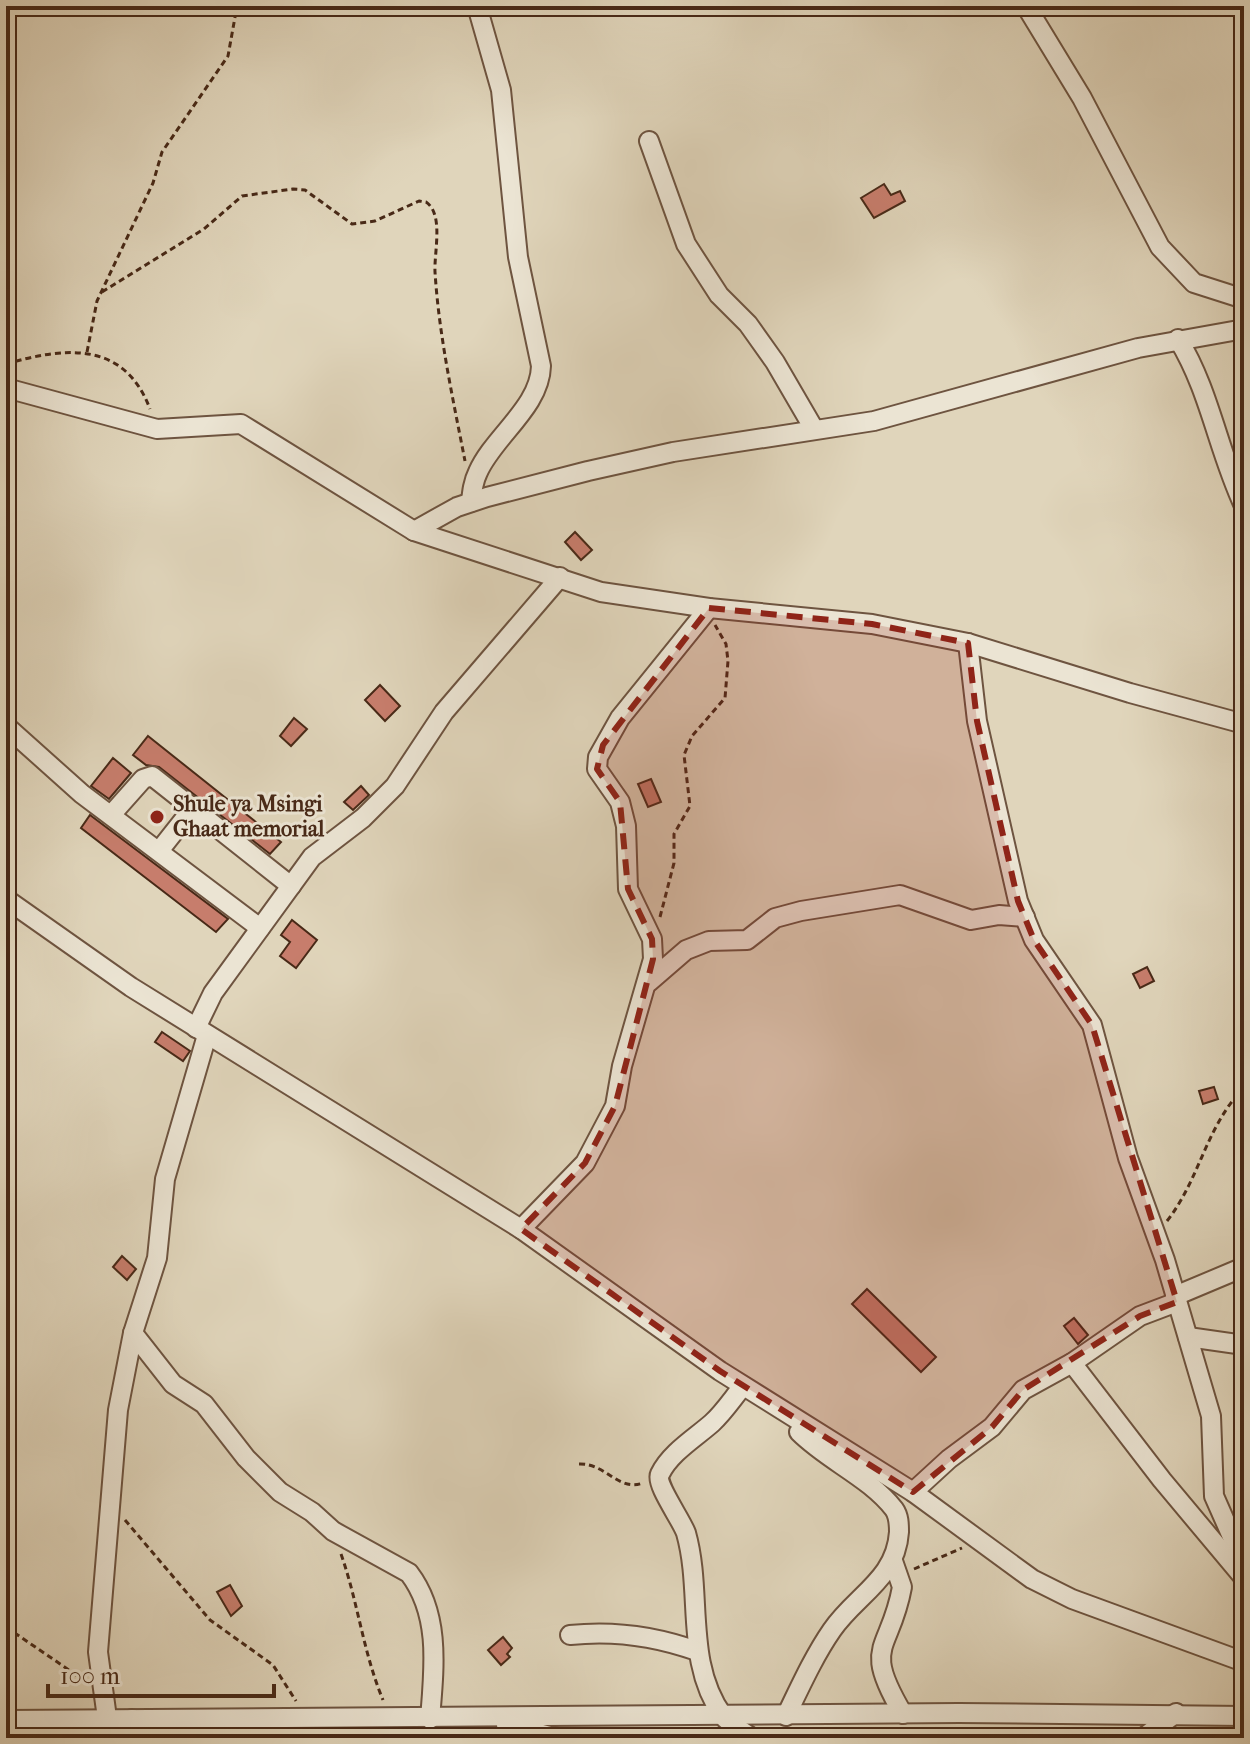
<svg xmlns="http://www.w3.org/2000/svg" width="1250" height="1744" font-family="'IM FELL French Canon',serif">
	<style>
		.building { fill: #c77d6c; stroke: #482917; stroke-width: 2 }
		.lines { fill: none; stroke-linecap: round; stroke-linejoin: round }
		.minor-casing { stroke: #6e5440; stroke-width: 22 }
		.path { stroke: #482917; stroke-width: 3; stroke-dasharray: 6 4; stroke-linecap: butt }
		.minor { stroke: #ebe4d3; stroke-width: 18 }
		.marked { fill: #8f2418; fill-opacity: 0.2; stroke: #8f2418; stroke-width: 6; stroke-dasharray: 16 10; stroke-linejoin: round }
		.poi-dot { fill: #8f2418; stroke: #ebe4d3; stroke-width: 3 }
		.labels { text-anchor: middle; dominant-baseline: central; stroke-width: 6; stroke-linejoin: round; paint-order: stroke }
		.poi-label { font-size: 22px; font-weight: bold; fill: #482917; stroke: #ebe4d3; text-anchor: start }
	</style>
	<rect width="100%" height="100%" fill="#e0d5bb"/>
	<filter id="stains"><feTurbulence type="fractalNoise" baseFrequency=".0025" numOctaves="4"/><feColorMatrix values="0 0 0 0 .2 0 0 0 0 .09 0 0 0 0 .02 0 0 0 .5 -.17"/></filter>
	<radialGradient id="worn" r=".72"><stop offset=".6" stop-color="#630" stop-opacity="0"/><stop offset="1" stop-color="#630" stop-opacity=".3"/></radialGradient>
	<!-- building -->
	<g class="building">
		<path d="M884,184L891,195L900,191L905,201L874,218L861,198Z"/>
		<path d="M575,532L592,550L581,560L565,542Z"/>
		<path d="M380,685L400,706L385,721L365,700Z"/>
		<path d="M294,718L307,729L291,746L280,736Z"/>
		<path d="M148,736L281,842L270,854L159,767L146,765L133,755Z"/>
		<path d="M113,758L131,773L109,799L91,786Z"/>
		<path d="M651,779L661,802L648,807L638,784Z"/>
		<path d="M361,786L369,795L353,810L344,802Z"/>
		<path d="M90,815L228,919L216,932L81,828Z"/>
		<path d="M292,920L317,940L296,968L280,956L290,942L281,935Z"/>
		<path d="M1147,967L1154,981L1140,988L1133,974Z"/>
		<path d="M162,1032L190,1051L183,1061L155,1042Z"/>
		<path d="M1214,1087L1218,1099L1203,1104L1199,1091Z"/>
		<path d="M122,1256L136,1269L127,1280L113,1267Z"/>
		<path d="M867,1289L936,1357L921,1372L852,1304Z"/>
		<path d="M1074,1318L1088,1335L1078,1344L1064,1326Z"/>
		<path d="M230,1585L242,1606L231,1616L217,1592Z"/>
		<path d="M503,1637L512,1648L507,1654L510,1657L501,1665L488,1650Z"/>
	</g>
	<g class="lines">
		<!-- minor casing -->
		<g class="minor-casing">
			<g id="minor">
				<path d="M1026,6L1082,98L1160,247L1194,283L1244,299"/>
				<path d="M649,141L686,244L719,295L748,324L775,362L814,429"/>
				<path d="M1178,339C1210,391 1218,451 1244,506"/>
				<path d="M6,388L157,429L241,424L414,531L601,592L709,608L872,624L968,643L1130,693L1244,724"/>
				<path d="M471,502C472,492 473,482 478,472C494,436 540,407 541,366L518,257L501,90L477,6"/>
				<path d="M414,531L457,507L487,497L588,471L673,452L874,421L1138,348L1244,329"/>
				<path d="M968,643L977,721L1018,901L1034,940L1092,1025L1128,1158L1165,1260L1211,1416L1214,1496L1244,1564"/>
				<path d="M6,726L82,794L260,928"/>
				<path d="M111,815L143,779L152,776L291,886"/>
				<path d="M159,851L193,808"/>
				<path d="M6,899L131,987L521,1229L720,1371L913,1492L1032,1579L1072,1599L1244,1662"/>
				<path d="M649,982L686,950L709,941L747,940L775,918L801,911L900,895L971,920L999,915L1025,917"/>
				<path d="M196,1028L213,993L312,857L363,818L395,786L444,712L560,577"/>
				<path d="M521,1229L585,1163L615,1106L622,1066L653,959L652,939L628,889L626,826L620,802L597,769L598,757L620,718L709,608"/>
				<path d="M1175,1296L1244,1267"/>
				<path d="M133,1333L173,1384L204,1404L246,1458L280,1492L312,1512L333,1531L409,1573C441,1615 434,1669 430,1719"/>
				<path d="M1188,1337L1244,1345"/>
				<path d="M1072,1363L1162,1480L1244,1578"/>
				<path d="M743,1386C733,1398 724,1412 712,1423C695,1438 670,1453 660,1474C655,1484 681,1519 686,1533C703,1593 684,1662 723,1716C729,1724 743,1731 752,1738"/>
				<path d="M913,1492L949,1459L992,1427L1023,1390L1072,1363L1140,1316L1177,1302"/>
				<path d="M893,1561L902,1587C890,1653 861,1643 903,1714"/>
				<path d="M570,1635C615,1630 655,1636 697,1651"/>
				<path d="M786,1716C800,1687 814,1656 832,1630C856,1595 896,1579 899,1532C899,1524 899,1516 894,1509C869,1477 828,1461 799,1432"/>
				<path d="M107,1718L98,1652L118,1410L133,1333L157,1258L165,1179L207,1035"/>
				<path d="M132,1719L152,1738"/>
				<path d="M6,1720L959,1713L1244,1716"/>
				<path d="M506,1725L558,1738"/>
				<path d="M1143,1738L1176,1713"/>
			</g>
		</g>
		<!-- path -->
		<g class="path">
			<path d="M102,292L204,229L242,196L293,189L305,190L352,224L375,221L419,201L426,202C444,214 434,252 435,272C439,336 453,399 465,461"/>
			<path d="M87,352L97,301L153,183L162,152L228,56L237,6"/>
			<path d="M6,364C64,347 124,340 150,409"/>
			<path d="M660,917L674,863V834L690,806L684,755L692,736L725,698L728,661L726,644L715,625"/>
			<path d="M1167,1221C1201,1177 1204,1130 1244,1087"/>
			<path d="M579,1464C606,1463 618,1492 643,1483"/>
			<path d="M125,1520L210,1620L273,1665L296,1701"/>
			<path d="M341,1554C358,1602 363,1652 383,1700"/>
			<path d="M914,1569L962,1548"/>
			<path d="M6,1627L85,1681"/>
		</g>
		<!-- minor -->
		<use href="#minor" class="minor"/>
	</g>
	<!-- marked area -->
	<path class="marked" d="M709,608L872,624L968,643L977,721L1018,901L1034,940L1092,1025L1177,1302L1140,1316L1023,1390L992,1427L913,1492L720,1371L521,1229L585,1163L615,1106L653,959L652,939L628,889L620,802L597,769L603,745Z"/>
	<!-- markers -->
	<circle class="poi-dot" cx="157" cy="817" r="8"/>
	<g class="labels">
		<!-- poi labels -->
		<g class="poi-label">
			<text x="173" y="804">Shule ya Msingi<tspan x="173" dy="25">Ghaat memorial</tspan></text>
		</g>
	</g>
	<!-- margin -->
	<rect width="1250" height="1744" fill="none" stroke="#e0d5bb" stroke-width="32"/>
	<rect x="8" y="8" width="1234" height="1728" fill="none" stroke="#482917" stroke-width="4"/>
	<rect x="16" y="16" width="1218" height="1712" fill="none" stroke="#482917" stroke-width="2"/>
	<!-- scale -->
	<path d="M48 1684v12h226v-12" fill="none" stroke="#482917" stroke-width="4"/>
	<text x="60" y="1684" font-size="24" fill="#482917" stroke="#ebe4d3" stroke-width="6" paint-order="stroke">100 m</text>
	<rect width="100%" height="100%" filter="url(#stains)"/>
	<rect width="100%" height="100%" fill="url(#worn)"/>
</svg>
